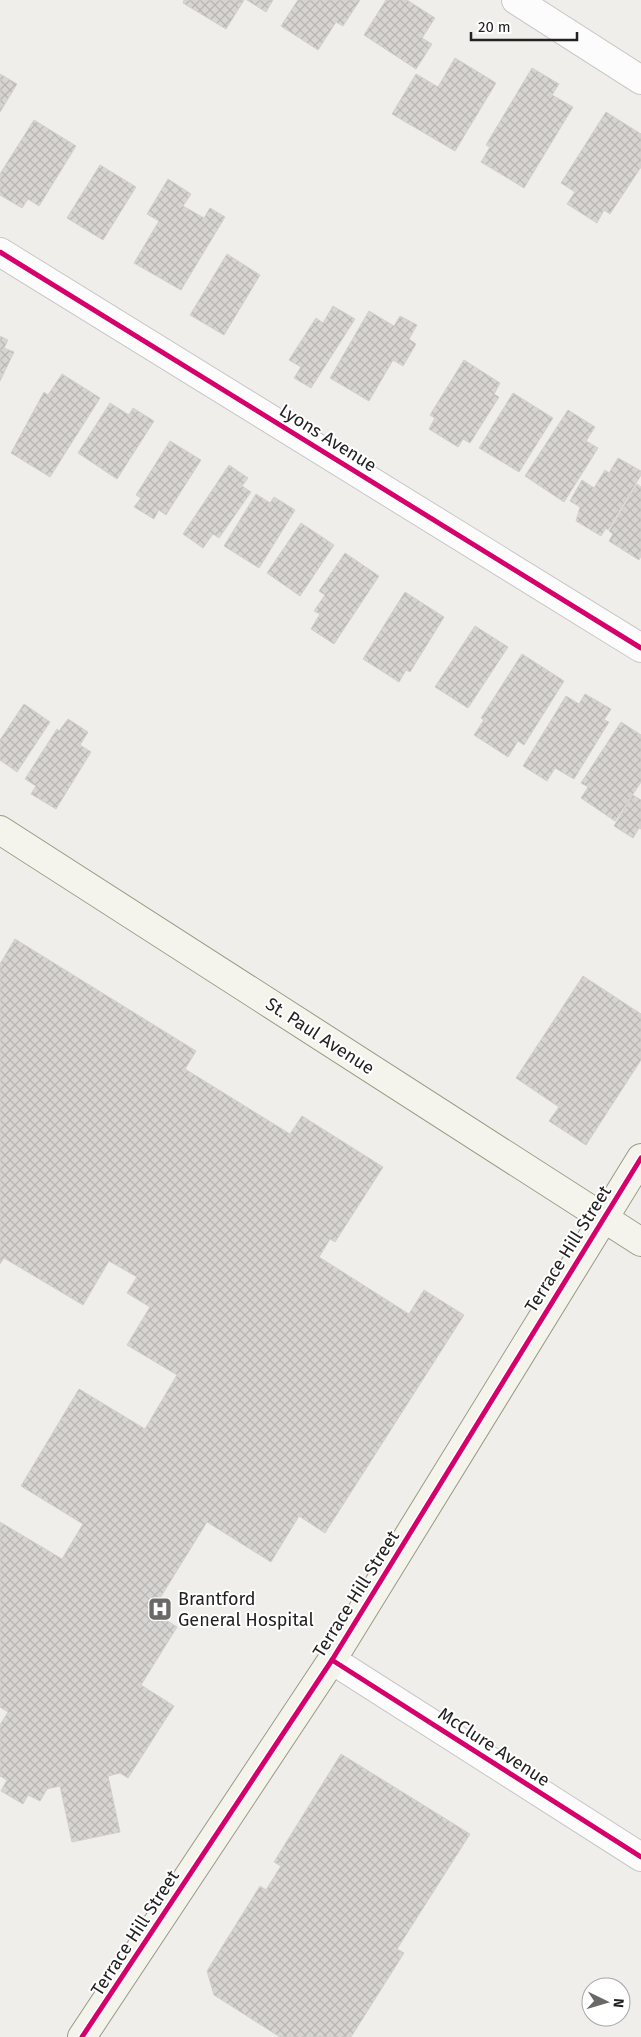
<svg xmlns="http://www.w3.org/2000/svg" width="641" height="2037" font-family="'Fira Sans',sans-serif">
	<style>
		.building { fill: url(#building-cross-hatch); stroke: #d3d0cc }
		.lines { fill: none; stroke-linecap: round; stroke-linejoin: round }
		.street-casing { stroke: #c9c8c7; stroke-width: 30 }
		.secondary-casing { stroke: #999a82; stroke-width: 30 }
		.street { stroke: #fdfcfc; stroke-width: 28 }
		.secondary { stroke: #f4f4ed; stroke-width: 28 }
		.cycleway-casing { stroke: #fff; stroke-width: 8 }
		.cycleway { stroke: #d6006c; stroke-width: 5 }
		.labels { text-anchor: middle; dominant-baseline: central; stroke-width: 4; stroke-linejoin: round; paint-order: stroke }
		.street-label { font-size: 18px; fill: #222; stroke: #fff }
		.poi-label { font-size: 18px; fill: #222; stroke: #fff; text-anchor: start }
	</style>
	<defs>
		<pattern id="building-cross-hatch" width="8" height="8" patternUnits="userSpaceOnUse" patternTransform="scale(1.25)"><rect width="8" height="8" fill="#d7d4d2"/><path d="M0 0l8 8M0 8l8-8" fill="none" stroke="#b8b6b4"/></pattern>
	</defs>
	<rect width="100%" height="100%" fill="#f0eeeb"/>
	<!-- building -->
	<g class="building">
		<path d="M184,0H244L226,29L183,3Z"/>
		<path d="M247,0H273L266,12Z"/>
		<path d="M298,0H360L343,26L336,22L318,50L281,26Z"/>
		<path d="M386,0H407L435,18L422,38L432,44L416,69L364,35Z"/>
		<path d="M455,58L496,83L455,151L392,114L416,74L438,87Z"/>
		<path d="M532,68L559,84L552,95L573,107L524,188L481,162L490,147L486,145Z"/>
		<path d="M0,74L17,84L0,112Z"/>
		<path d="M606,112L641,134V167L610,214L604,210L597,223L567,204L575,192L561,183Z"/>
		<path d="M34,120L76,146L39,206L28,199L22,208L0,195V174Z"/>
		<path d="M100,165L136,187L103,240L67,218Z"/>
		<path d="M168,179L191,194L183,206L204,218L210,208L225,217L181,290L134,263L159,221L147,214Z"/>
		<path d="M227,254L260,275L224,335L190,315Z"/>
		<path d="M333,306L355,319L311,388L294,378L301,367L289,360L316,318L323,323Z"/>
		<path d="M369,311L394,326L400,316L417,325L409,339L416,344L403,366L393,360L369,401L330,378Z"/>
		<path d="M0,336L8,340L4,348L14,352L0,381Z"/>
		<path d="M464,360L500,383L494,394L499,397L470,443L463,439L458,447L429,429L435,418L430,415Z"/>
		<path d="M62,374L100,398L50,477L11,453L44,392L48,395Z"/>
		<path d="M513,393L553,418L519,472L479,448Z"/>
		<path d="M110,403L129,415L133,408L154,421L117,479L78,453Z"/>
		<path d="M568,410L595,427L586,441L598,448L564,502L525,476Z"/>
		<path d="M170,441L201,460L166,515L159,510L154,519L134,507L141,498L136,495Z"/>
		<path d="M618,458L641,471V475L608,530L606,528L601,536L576,521L580,507L570,501L582,480L594,488L605,470L609,473Z"/>
		<path d="M229,465L248,478L242,486L251,492L219,538L213,534L203,548L183,534Z"/>
		<path d="M637,484L641,487V556L639,560L609,541L613,534L609,531Z"/>
		<path d="M256,494L270,503L274,497L295,510L259,568L224,546Z"/>
		<path d="M301,523L334,545L300,596L267,573Z"/>
		<path d="M345,553L379,576L334,644L311,629L320,614L314,611L325,595L319,591Z"/>
		<path d="M405,592L444,617L410,672L406,670L399,682L363,659Z"/>
		<path d="M475,626L508,647L468,708L435,687Z"/>
		<path d="M522,654L564,681L524,745L518,741L508,757L474,735L484,720L481,718Z"/>
		<path d="M585,694L611,709L604,720L609,722L574,779L555,768L547,781L523,766L566,696L579,704Z"/>
		<path d="M24,704L50,722L17,772L0,760V740Z"/>
		<path d="M68,719L88,732L80,745L91,752L56,809L31,794L36,786L25,779L57,729L59,731Z"/>
		<path d="M621,722L641,735V782L615,821L581,798L588,787L581,783Z"/>
		<path d="M633,795L641,800V829L639,828L633,838L614,826Z"/>
		<path d="M15,939L196,1051L185,1069L290,1134L302,1116L383,1167L335,1242L330,1239L319,1257L409,1314L424,1290L464,1315L325,1533L299,1516L271,1562L207,1522L152,1611L177,1627L141,1685L174,1706L128,1778L120,1773L108,1776L120,1832L72,1842L60,1786L47,1789L40,1801L28,1795L23,1804L1,1791L7,1780L0,1776V1725L8,1712L0,1707V1522L62,1559L83,1524L21,1486L79,1389L145,1429L177,1375L127,1345L150,1307L127,1293L137,1277L109,1261L83,1305L4,1258L0,1264V964Z"/>
		<path d="M583,976L641,1014V1060L586,1145L549,1121L559,1107L516,1078Z"/>
		<path d="M341,1754L470,1834L397,1949L404,1953L351,2037H280L214,1995L207,1971L260,1886L266,1890L281,1866L274,1862Z"/>
	</g>
	<g class="lines">
		<!-- street casing -->
		<g class="street-casing">
			<g id="street">
				<path d="M516,0L641,80"/>
				<path d="M0,252L641,648"/>
				<path d="M332,1660L641,1857"/>
			</g>
		</g>
		<!-- secondary casing -->
		<g class="secondary-casing">
			<g id="secondary">
				<path d="M0,830L641,1242"/>
				<path d="M82,2037L332,1660L641,1158"/>
			</g>
		</g>
		<!-- street -->
		<use href="#street" class="street"/>
		<!-- secondary -->
		<use href="#secondary" class="secondary"/>
		<!-- cycleway casing -->
		<g class="cycleway-casing">
			<g id="cycleway">
				<path d="M0,252L641,648"/>
				<path d="M332,1660L641,1857"/>
				<path d="M82,2037L332,1660L641,1158"/>
			</g>
		</g>
		<!-- cycleway -->
		<use href="#cycleway" class="cycleway"/>
	</g>
	<!-- icons -->
	<defs>
		<g id="hospital-square" transform="scale(1.25)"><rect x="-9" y="-9" width="18" height="18" rx="4" fill="#6a6968" stroke="#fff"/><path d="M-5-5h3v3.5h4V-5h3V5h-3V1.5h-4V5h-3Z" fill="#fff"/></g>
	</defs>
	<g fill-rule="evenodd">
		<use href="#hospital-square" x="160" y="1609"/>
	</g>
	<g class="labels">
		<!-- street labels -->
		<g class="street-label">
			<text transform="translate(328 438) rotate(32)">Lyons Avenue</text>
			<text transform="translate(320 1036) rotate(33)">St. Paul Avenue</text>
			<text transform="translate(568 1249) rotate(-58)">Terrace Hill Street</text>
			<text transform="translate(356 1594) rotate(-58)">Terrace Hill Street</text>
			<text transform="translate(494 1747) rotate(33)">McClure Avenue</text>
			<text transform="translate(135 1933) rotate(-57)">Terrace Hill Street</text>
		</g>
		<!-- poi labels -->
		<g class="poi-label">
			<text x="178" y="1599">Brantford<tspan x="178" dy="21">General Hospital</tspan></text>
		</g>
	</g>
	<!-- north arrow -->
	<g transform="translate(606 2002) rotate(95)"><circle r="24" fill="#ffffff" stroke="#a7a7a7"/>
	<path d="M0-4L9 19L0 12L-9 19Z" fill="#6a6968"/>
	<text y="-8" font-size="14" font-weight="bold" text-anchor="middle" fill="#222222">N</text>
	</g>
	<!-- scale -->
	<path d="M471 32v8h106v-8" fill="none" stroke="#222222" stroke-width="2.5"/>
	<text x="478" y="32" font-size="15" fill="#222222" stroke="#ffffff" stroke-width="4" paint-order="stroke">20 m</text>
</svg>
